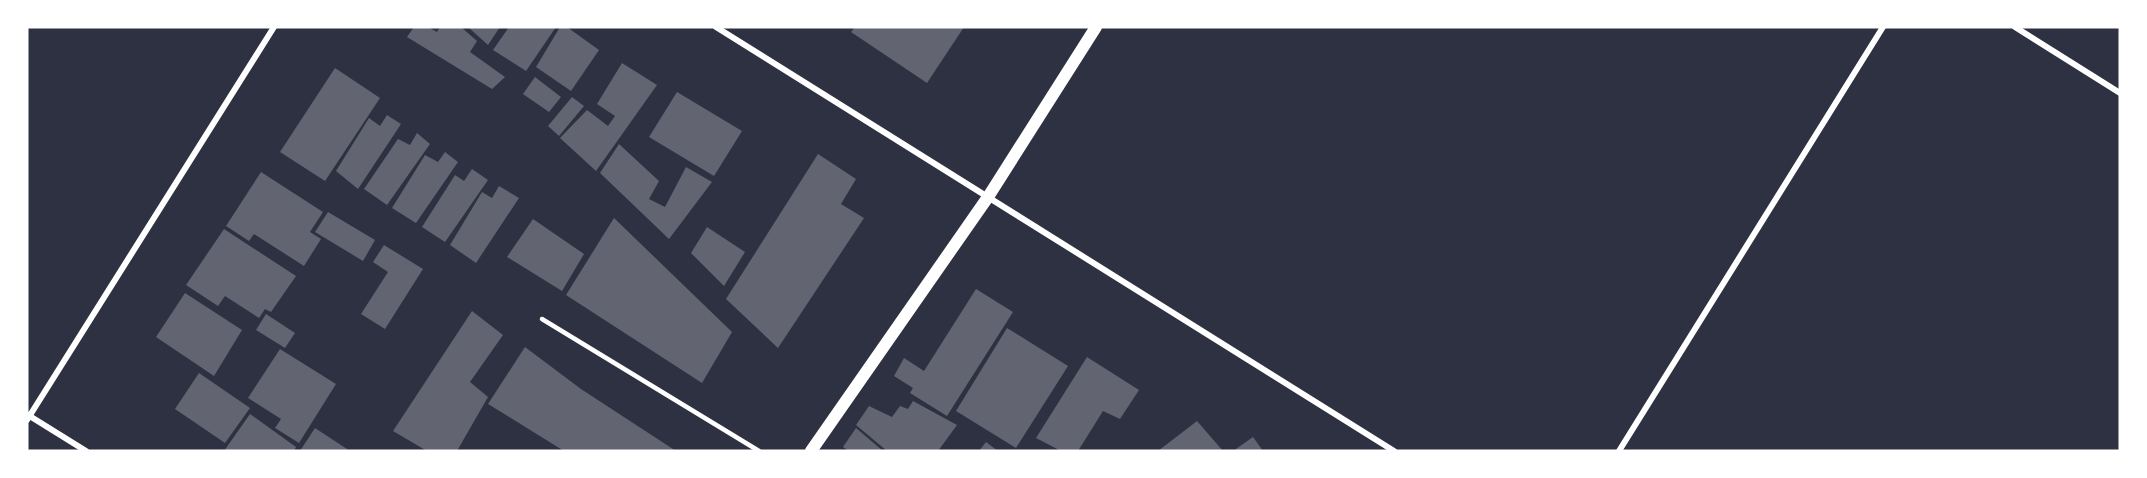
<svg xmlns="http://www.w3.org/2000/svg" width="2147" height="478" font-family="'Noto Sans',sans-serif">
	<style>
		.building { fill: #626471 }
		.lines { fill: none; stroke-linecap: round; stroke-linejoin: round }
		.service { stroke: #fff; stroke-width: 4.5 }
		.minor { stroke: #fff; stroke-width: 6 }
		.secondary { stroke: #fff; stroke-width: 12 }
	</style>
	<rect width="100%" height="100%" fill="#2d3142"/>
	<!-- building -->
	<g class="building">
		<path d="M414,27H428L437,32L440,27H461L477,41L470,52L505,77L492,89L407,37Z"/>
		<path d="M468,27H500L488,45Z"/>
		<path d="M509,27H556L526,71L493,50Z"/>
		<path d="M560,27H567L599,50L571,91L536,67Z"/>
		<path d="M855,27H964L927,83L851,32Z"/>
		<path d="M622,63L657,85L596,171L560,138L587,110L608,126L615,116L597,104Z"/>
		<path d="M335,68L380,98L325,181L280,152Z"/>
		<path d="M535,77L561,97L549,112L523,94Z"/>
		<path d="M677,92L742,131L714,176L649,137Z"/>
		<path d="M572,97L584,106L559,136L548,126Z"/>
		<path d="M387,115L401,124L358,189L336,171L369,118L380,126Z"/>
		<path d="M417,133L430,144L387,205L364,189L398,139L410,145Z"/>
		<path d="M619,144L659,181L649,199L665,207L686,167L712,182L669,239L600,173Z"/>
		<path d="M445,152L458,162L416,223L392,208L425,155L438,162Z"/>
		<path d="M818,154L856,179L841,204L864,218L778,348L726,299Z"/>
		<path d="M472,169L488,180L445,242L422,227L455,175L464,181Z"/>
		<path d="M261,172L323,212L310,232L321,239L304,266L254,234L249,241L226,226Z"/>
		<path d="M499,186L519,198L476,263L450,245L482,192L492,198Z"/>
		<path d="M328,212L375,240L363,261L315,232Z"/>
		<path d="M614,218L732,332L702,383L566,295Z"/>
		<path d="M533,219L584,254L562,291L507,257Z"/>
		<path d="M707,227L745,252L724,286L691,253Z"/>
		<path d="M224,229L296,276L271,312L265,309L259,318L225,296L218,306L186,285Z"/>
		<path d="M384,245L423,269L385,329L361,314L388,272L373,262Z"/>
		<path d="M976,289L1013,312L947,416L910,393L913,388L894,376L904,358L924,371Z"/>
		<path d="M185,293L242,330L214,376L156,337Z"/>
		<path d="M472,311L503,335L470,382L488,397L457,451H427L393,431Z"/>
		<path d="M266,314L295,333L285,348L256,330Z"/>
		<path d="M1007,328L1068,366L1016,448L956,411Z"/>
		<path d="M525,347L581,389L676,451H564L488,404Z"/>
		<path d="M280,349L336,384L299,443L275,428L281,419L248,398Z"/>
		<path d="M1087,357L1139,390L1120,419L1103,411L1078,451H1061L1036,438Z"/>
		<path d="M199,373L250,408L225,443L175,409Z"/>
		<path d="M913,401L957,425L938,451H887L856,425L869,406L892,417L900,406L908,409Z"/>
		<path d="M250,414L296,447L294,451H224Z"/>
		<path d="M1197,421L1223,451H1158Z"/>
		<path d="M315,428L350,451H300Z"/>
		<path d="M856,428L883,451H849L843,447Z"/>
		<path d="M1253,437L1263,451H1233Z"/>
		<path d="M986,442L998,451H979Z"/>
	</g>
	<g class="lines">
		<!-- service -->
		<path class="service" d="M542,319L759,451"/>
		<!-- minor -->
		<g class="minor">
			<path d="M716,27L1394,451"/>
			<path d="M2015,27L2120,93"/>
			<path d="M28,415L86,451"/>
			<path d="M27,420L274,27"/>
			<path d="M1619,451L1883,27"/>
		</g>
		<!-- secondary -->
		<path class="secondary" d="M811,451L988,197L1096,27"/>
	</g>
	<!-- border -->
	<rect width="2147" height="478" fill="none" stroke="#ffffff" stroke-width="57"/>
</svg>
